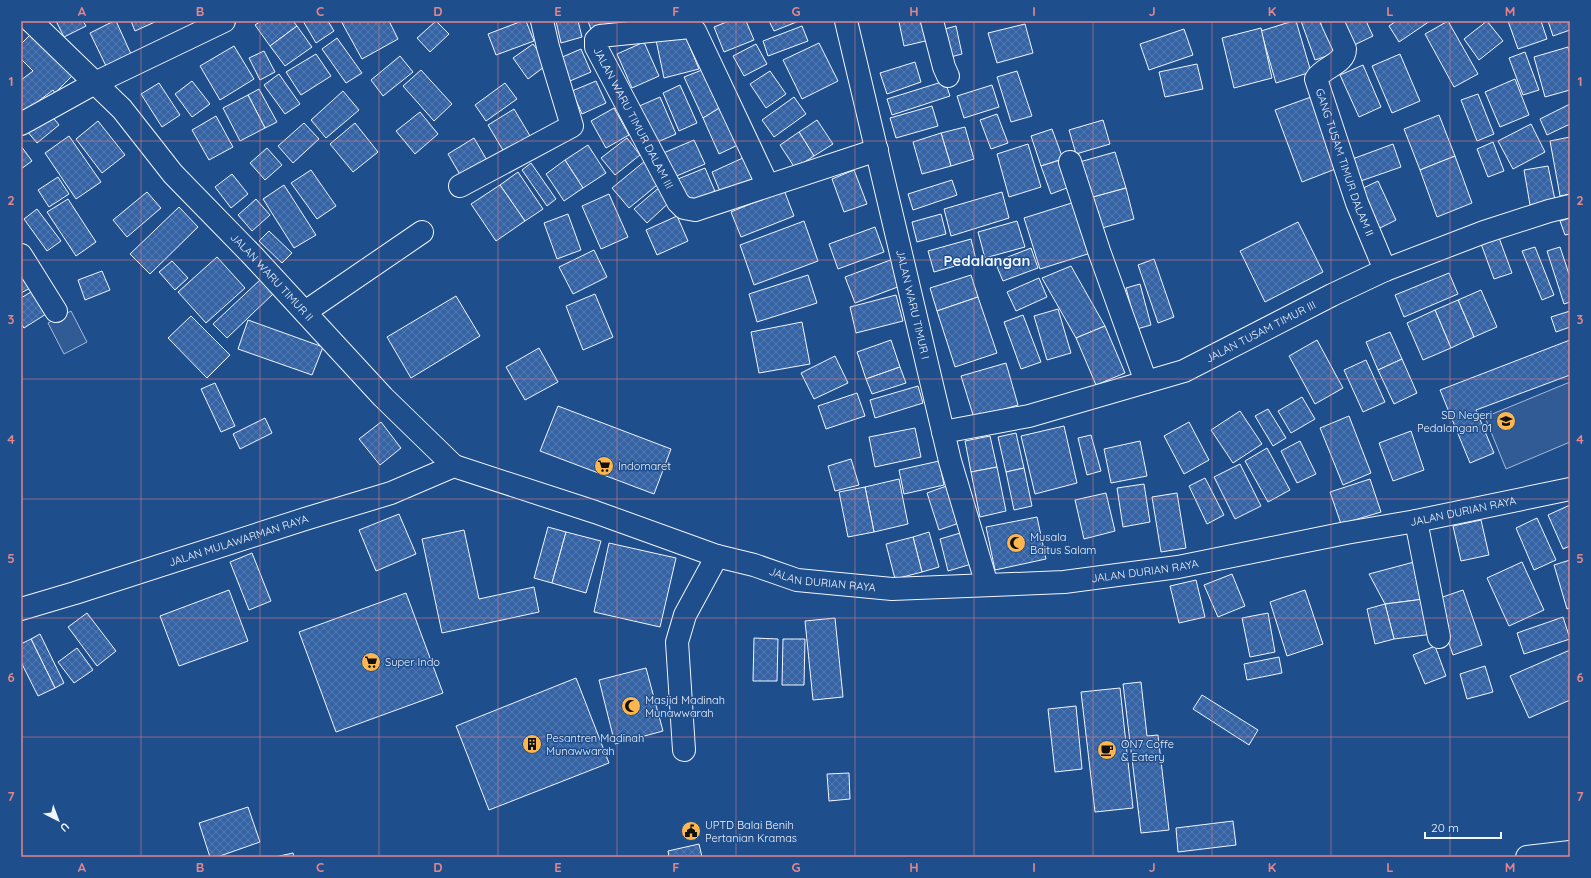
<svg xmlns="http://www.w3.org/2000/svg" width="1591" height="878" font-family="Quicksand,sans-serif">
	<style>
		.built { fill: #305b95; stroke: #a8bbd7 }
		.building { fill: url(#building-cross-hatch); stroke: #f2f6ff }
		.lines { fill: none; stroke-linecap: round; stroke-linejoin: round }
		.minor-casing { stroke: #f2f6ff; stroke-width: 24 }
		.secondary-casing { stroke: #f2f6ff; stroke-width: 24 }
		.motorway-casing { stroke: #f2f6ff; stroke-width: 24 }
		.minor { stroke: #1f4e8c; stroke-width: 22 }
		.secondary { stroke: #1f4e8c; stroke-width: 22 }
		.motorway { stroke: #1f4e8c; stroke-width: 22 }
		.grid { fill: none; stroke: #e38589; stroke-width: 1; stroke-opacity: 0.55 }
		.labels { text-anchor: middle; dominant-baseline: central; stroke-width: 3; stroke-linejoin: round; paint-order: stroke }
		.street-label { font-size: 11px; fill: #f2f6ff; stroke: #1f4e8c }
		.poi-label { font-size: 11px; fill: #f2f6ff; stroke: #1f4e8c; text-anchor: start }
		.district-label { font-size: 15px; font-weight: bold; fill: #f2f6ff; stroke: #1f4e8c }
		.neatline { fill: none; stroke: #e38589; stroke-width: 1.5 }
		.grid-label { font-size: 13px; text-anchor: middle; font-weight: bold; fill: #e38589 }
	</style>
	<defs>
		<pattern id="building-cross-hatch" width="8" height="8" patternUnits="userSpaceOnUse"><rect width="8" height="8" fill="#3563a3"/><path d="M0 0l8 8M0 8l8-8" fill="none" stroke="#537ab1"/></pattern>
	</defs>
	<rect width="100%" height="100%" fill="#1f4e8c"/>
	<!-- built -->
	<g class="built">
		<path d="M71,311L87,342L64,354L48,323Z"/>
		<path d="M1570,382V442L1506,469L1485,417Z"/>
	</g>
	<!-- building -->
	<g class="building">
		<path d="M56,21H83L86,26L64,37Z"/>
		<path d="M114,21H116L131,54L106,66L90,33Z"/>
		<path d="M131,21H157L135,31Z"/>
		<path d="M261,21H293L297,26L270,46L255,25Z"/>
		<path d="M303,21H328L334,31L316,43Z"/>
		<path d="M341,21H389L398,39L362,59Z"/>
		<path d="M436,21L449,34L430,52L417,38Z"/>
		<path d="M522,21H526L534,41L496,55L488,34Z"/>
		<path d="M556,21H578L582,37L561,43Z"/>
		<path d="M588,21H617L618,25L593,35Z"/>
		<path d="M729,21H746L754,40L724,52L714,27Z"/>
		<path d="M769,21H799L774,31Z"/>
		<path d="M905,21H930L934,39L904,46L899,22Z"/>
		<path d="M1293,21H1296L1311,72L1276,83L1261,31Z"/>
		<path d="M1301,21H1330L1341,51L1315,60Z"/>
		<path d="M1336,21H1366L1373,36L1348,48Z"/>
		<path d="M1396,21H1430L1399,42L1389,26Z"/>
		<path d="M1448,21L1478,74L1454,87L1425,34Z"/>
		<path d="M1487,21L1503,41L1479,60L1464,39Z"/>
		<path d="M1508,21H1541L1547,39L1518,49Z"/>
		<path d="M1548,21H1570V30L1553,36Z"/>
		<path d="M1025,24L1033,53L997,63L988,33Z"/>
		<path d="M297,26L312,47L285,66L270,46Z"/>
		<path d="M802,26L808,41L768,56L763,41Z"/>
		<path d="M956,26L962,54L943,59L937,31Z"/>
		<path d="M1261,28L1272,78L1234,88L1222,38Z"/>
		<path d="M1184,29L1193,55L1149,70L1140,44Z"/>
		<path d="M684,33L699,69L664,78L656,40Z"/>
		<path d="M31,34L73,75L55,93L53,90L23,113L21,111V80L33,71L21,59V44Z"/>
		<path d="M337,38L362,73L346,83L322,49Z"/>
		<path d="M644,42L659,76L632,88L617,54Z"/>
		<path d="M819,43L838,81L802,99L783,60Z"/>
		<path d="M533,44L548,64L528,79L513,58Z"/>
		<path d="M756,44L767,64L744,76L733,56Z"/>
		<path d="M234,46L254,79L220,100L200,66Z"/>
		<path d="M1568,47L1570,56V90L1545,97L1534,57Z"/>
		<path d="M581,49L591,72L570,81L560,58Z"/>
		<path d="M264,51L275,72L260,80L249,58Z"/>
		<path d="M1525,52L1539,90L1523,95L1509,58Z"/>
		<path d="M316,54L331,76L301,95L286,72Z"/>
		<path d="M1400,54L1420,101L1392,113L1372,66Z"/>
		<path d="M400,56L413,72L383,96L371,80Z"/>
		<path d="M915,62L921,82L887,94L880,73Z"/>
		<path d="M1197,64L1203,89L1165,97L1159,72Z"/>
		<path d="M1363,65L1381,107L1359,117L1340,75Z"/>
		<path d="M707,68L726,104L703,118L684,77Z"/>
		<path d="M421,70L452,104L434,121L403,86Z"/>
		<path d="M770,71L786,94L766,108L750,84Z"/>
		<path d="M1017,71L1032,116L1011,122L997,77Z"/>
		<path d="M279,74L300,104L285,114L264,85Z"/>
		<path d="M1515,79L1529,115L1500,127L1485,92Z"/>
		<path d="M192,81L210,104L192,117L175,94Z"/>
		<path d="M596,81L606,103L582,114L572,91Z"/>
		<path d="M945,81L950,96L892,115L887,99Z"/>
		<path d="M159,83L180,115L162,127L141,94Z"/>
		<path d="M505,83L517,99L486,121L475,105Z"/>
		<path d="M680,85L697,123L679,131L663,93Z"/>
		<path d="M992,85L999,107L964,118L957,96Z"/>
		<path d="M259,89L277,122L265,128L248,95Z"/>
		<path d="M343,91L359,110L326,138L311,120Z"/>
		<path d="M1478,94L1494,134L1477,141L1461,100Z"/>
		<path d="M248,95L265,128L240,141L223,108Z"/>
		<path d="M660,97L676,134L653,144L637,107Z"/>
		<path d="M794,97L806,114L774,137L762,120Z"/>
		<path d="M1311,97L1338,168L1302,182L1275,110Z"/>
		<path d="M726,104L740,144L719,154L703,118Z"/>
		<path d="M1570,104V124L1547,135L1540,119Z"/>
		<path d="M932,106L938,126L896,138L890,118Z"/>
		<path d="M614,108L629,135L606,148L591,121Z"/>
		<path d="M514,109L533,141L507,157L488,125Z"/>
		<path d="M48,111L59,125L37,143L26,130Z"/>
		<path d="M420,112L438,134L415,154L396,131Z"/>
		<path d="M997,114L1008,143L991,149L980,120Z"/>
		<path d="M1439,115L1455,156L1420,170L1404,129Z"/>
		<path d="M216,116L233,147L209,160L192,130Z"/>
		<path d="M817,120L833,144L814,156L799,132Z"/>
		<path d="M1103,120L1110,144L1076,154L1069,130Z"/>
		<path d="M98,121L125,155L102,173L76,139Z"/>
		<path d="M304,123L319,139L293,163L278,146Z"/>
		<path d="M355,123L378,152L353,172L330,144Z"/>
		<path d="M1531,124L1545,152L1513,169L1498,141Z"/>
		<path d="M965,127L974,159L951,166L941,133Z"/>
		<path d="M1052,129L1063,159L1041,166L1031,136Z"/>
		<path d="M799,132L814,156L795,168L780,145Z"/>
		<path d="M941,133L951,166L922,174L913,142Z"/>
		<path d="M69,136L101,182L76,199L45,153Z"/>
		<path d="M1570,137V194L1560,196L1550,141Z"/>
		<path d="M474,138L488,162L462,178L448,154Z"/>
		<path d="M627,138L640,155L615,175L601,158Z"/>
		<path d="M694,140L705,164L672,178L661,154Z"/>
		<path d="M1493,142L1504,171L1488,177L1477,149Z"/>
		<path d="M1028,144L1041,187L1009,197L997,154Z"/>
		<path d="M1393,144L1401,167L1355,183L1347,161Z"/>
		<path d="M588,145L606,173L583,188L565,160Z"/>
		<path d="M21,146L32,161L21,169Z"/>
		<path d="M267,148L282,165L265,180L250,163Z"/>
		<path d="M1115,152L1126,188L1086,199L1076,163Z"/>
		<path d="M1455,156L1472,203L1437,217L1420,170Z"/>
		<path d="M745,157L757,184L723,199L712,172Z"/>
		<path d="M1063,159L1072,186L1051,194L1041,166Z"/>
		<path d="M565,160L583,188L564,201L546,174Z"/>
		<path d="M645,161L662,181L629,208L612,188Z"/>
		<path d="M531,163L556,199L547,206L522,170Z"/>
		<path d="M1548,166L1555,200L1530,205L1524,170Z"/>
		<path d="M705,168L717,196L690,208L678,179Z"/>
		<path d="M311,170L336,206L317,219L291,183Z"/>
		<path d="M854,170L867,204L844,212L832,179Z"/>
		<path d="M518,172L543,209L525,221L500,185Z"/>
		<path d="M232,174L248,194L231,208L215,187Z"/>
		<path d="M58,177L69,194L49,207L38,190Z"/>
		<path d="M952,180L957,195L913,210L908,194Z"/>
		<path d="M1378,181L1396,220L1374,231L1355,192Z"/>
		<path d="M284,185L316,235L294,248L263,199Z"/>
		<path d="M500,185L525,221L496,241L471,204Z"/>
		<path d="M661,186L673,199L647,223L634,209Z"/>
		<path d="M1126,188L1134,219L1095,230L1086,199Z"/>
		<path d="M784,190L794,216L741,237L731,212Z"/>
		<path d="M147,192L161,208L127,237L113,220Z"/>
		<path d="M1002,192L1009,218L951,236L944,209Z"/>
		<path d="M609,194L628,237L601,249L582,206Z"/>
		<path d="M68,199L96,242L76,256L47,212Z"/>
		<path d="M256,199L270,215L252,231L238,215Z"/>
		<path d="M1078,201L1094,252L1040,269L1024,218Z"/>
		<path d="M179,207L198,227L150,274L130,254Z"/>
		<path d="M37,209L61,241L47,251L24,219Z"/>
		<path d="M568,214L581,250L557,259L544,223Z"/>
		<path d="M941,214L946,234L917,242L912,222Z"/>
		<path d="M677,216L688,241L657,255L646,230Z"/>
		<path d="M1570,218V234L1565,235L1560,221Z"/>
		<path d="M804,221L818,261L754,285L740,245Z"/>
		<path d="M1017,221L1025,247L985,258L978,232Z"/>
		<path d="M1298,222L1323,272L1265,302L1240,251Z"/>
		<path d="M875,227L884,252L838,269L829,244Z"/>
		<path d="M269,231L292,253L282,263L259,241Z"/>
		<path d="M1498,235L1512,273L1494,279L1480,241Z"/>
		<path d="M971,239L976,260L934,272L928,251Z"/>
		<path d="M1535,247L1554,295L1542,300L1522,251Z"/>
		<path d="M1560,247L1570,277V302L1564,304L1547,251Z"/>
		<path d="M1031,248L1038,268L1003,281L995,262Z"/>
		<path d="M594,250L607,277L573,294L559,267Z"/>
		<path d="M217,257L245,288L206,323L178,292Z"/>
		<path d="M893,259L903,285L855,303L845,277Z"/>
		<path d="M1154,259L1174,317L1158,323L1138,265Z"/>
		<path d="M172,261L188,278L175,290L159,272Z"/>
		<path d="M1071,266L1105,326L1076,338L1042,278Z"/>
		<path d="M21,267L32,287L21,293Z"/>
		<path d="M102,271L110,290L85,300L78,280Z"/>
		<path d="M1449,273L1458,294L1404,317L1395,295Z"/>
		<path d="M808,275L817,303L757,322L749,294Z"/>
		<path d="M971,275L978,297L937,311L930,288Z"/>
		<path d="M1039,278L1047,297L1016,311L1007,292Z"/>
		<path d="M261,279L274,293L227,338L213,324Z"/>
		<path d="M1140,284L1151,325L1137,329L1126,288Z"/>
		<path d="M1481,290L1497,327L1474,337L1458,300Z"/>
		<path d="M31,292L46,314L24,328L21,323V298Z"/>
		<path d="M595,294L613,337L583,350L566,306Z"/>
		<path d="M896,295L903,321L856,333L850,307Z"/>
		<path d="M456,296L480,336L411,378L387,337Z"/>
		<path d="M978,297L997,353L955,367L937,311Z"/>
		<path d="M1458,300L1474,337L1451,348L1435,310Z"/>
		<path d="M1058,309L1071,353L1047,360L1034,316Z"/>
		<path d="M1435,310L1451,348L1423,360L1407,323Z"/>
		<path d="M1570,311V327L1556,332L1551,317Z"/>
		<path d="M1023,315L1041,362L1021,369L1004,322Z"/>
		<path d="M191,316L230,355L207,378L168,338Z"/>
		<path d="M248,320L323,347L312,375L238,349Z"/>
		<path d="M802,322L810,364L759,373L751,332Z"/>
		<path d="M1105,326L1125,373L1096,385L1076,338Z"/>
		<path d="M1390,332L1402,359L1378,370L1366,342Z"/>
		<path d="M891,340L900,367L866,379L857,352Z"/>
		<path d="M1317,340L1343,388L1315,404L1289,356Z"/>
		<path d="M1570,340V375L1476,410L1494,453L1470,463L1440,390Z"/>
		<path d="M539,348L558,382L525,400L506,367Z"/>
		<path d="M835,356L848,383L814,399L801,373Z"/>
		<path d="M1402,359L1417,393L1394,404L1378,370Z"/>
		<path d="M1366,360L1385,402L1363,412L1344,370Z"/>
		<path d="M1006,363L1018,405L974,418L961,376Z"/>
		<path d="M900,367L906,383L872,394L866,379Z"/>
		<path d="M215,383L235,426L221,432L201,389Z"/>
		<path d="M918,386L923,403L875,418L870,400Z"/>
		<path d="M857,393L865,416L826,429L818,406Z"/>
		<path d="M1302,397L1315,419L1291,433L1278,411Z"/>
		<path d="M558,406L671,449L654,494L540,451Z"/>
		<path d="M1268,409L1286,438L1273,446L1255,416Z"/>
		<path d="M1240,411L1262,444L1233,463L1211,430Z"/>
		<path d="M1349,416L1371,473L1343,485L1320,428Z"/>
		<path d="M265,418L272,433L240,449L233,434Z"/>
		<path d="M381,422L401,448L380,465L359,439Z"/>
		<path d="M1189,422L1209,460L1184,474L1164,436Z"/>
		<path d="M1064,426L1077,483L1035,494L1021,436Z"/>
		<path d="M915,428L921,457L875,467L869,437Z"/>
		<path d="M1411,431L1424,470L1393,481L1379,443Z"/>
		<path d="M1016,433L1024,468L1006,472L998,437Z"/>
		<path d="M1091,435L1101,471L1087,475L1078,438Z"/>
		<path d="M990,436L997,467L971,472L965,441Z"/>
		<path d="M1140,441L1147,476L1111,483L1104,449Z"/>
		<path d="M1300,441L1316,474L1297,483L1281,451Z"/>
		<path d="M1267,448L1290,490L1268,502L1245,461Z"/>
		<path d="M851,459L859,485L835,491L828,466Z"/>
		<path d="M939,461L944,485L904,494L899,470Z"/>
		<path d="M1240,464L1261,506L1235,519L1214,477Z"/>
		<path d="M997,467L1006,511L980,517L971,472Z"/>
		<path d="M1024,468L1032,506L1014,510L1006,472Z"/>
		<path d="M1205,478L1224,515L1207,524L1189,486Z"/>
		<path d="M899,479L908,524L874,532L865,487Z"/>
		<path d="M1370,479L1381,512L1341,524L1330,492Z"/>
		<path d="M952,484L965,521L939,530L927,493Z"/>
		<path d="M1144,484L1150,522L1123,527L1117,488Z"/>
		<path d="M865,487L874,532L848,537L839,492Z"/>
		<path d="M1106,493L1115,531L1084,539L1075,500Z"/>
		<path d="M1177,493L1186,548L1161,552L1152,497Z"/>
		<path d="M1570,505V546L1563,549L1548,515Z"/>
		<path d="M399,514L416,554L376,571L359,530Z"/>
		<path d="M1037,517L1046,559L995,570L986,527Z"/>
		<path d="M1537,518L1556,560L1534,570L1516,528Z"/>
		<path d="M1481,520L1489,555L1461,561L1453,526Z"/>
		<path d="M548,527L566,532L552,583L534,578Z"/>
		<path d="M464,530L479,599L534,587L539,612L442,633L422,539Z"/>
		<path d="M967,531L975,563L948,571L940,539Z"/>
		<path d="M566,532L601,541L586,593L552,583Z"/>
		<path d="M929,532L939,567L922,572L913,537Z"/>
		<path d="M913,537L922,572L895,579L886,544Z"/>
		<path d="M609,543L676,558L660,627L594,612Z"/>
		<path d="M252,553L271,601L249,610L230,562Z"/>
		<path d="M1570,560V608L1567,609L1554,565Z"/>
		<path d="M1414,562L1424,599L1385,604L1369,574Z"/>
		<path d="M1522,562L1544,610L1509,626L1487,578Z"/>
		<path d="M1232,574L1245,606L1218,617L1204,585Z"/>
		<path d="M1196,580L1205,617L1179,623L1170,586Z"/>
		<path d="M229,590L248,641L179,666L160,616Z"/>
		<path d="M1305,590L1323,644L1287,656L1270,602Z"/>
		<path d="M1463,590L1482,645L1453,655L1434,600Z"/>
		<path d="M406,593L443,693L336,732L299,632Z"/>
		<path d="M1424,599L1433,634L1394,639L1385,604Z"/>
		<path d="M1385,604L1394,639L1375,644L1367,609Z"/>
		<path d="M87,613L116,651L97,666L68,627Z"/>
		<path d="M1268,613L1275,652L1250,657L1242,618Z"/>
		<path d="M1563,617L1570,639L1524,654L1517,633Z"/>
		<path d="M835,618L843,697L813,700L805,621Z"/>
		<path d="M40,634L64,683L55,688L31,639Z"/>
		<path d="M754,638L778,639L777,681H753Z"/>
		<path d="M31,639L55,688L38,696L21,662V644Z"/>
		<path d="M783,639H805L804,685H782Z"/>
		<path d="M1435,646L1446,676L1425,684L1413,655Z"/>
		<path d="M77,648L93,670L74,683L58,662Z"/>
		<path d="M1570,650V700L1529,718L1510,676Z"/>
		<path d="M1279,657L1282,673L1247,680L1244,664Z"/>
		<path d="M1485,666L1493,692L1467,699L1460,674Z"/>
		<path d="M646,668L663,731L615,744L599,680Z"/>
		<path d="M576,678L609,763L489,810L456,726Z"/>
		<path d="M1141,682L1147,736L1158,735L1169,830L1141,833L1123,684Z"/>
		<path d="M1120,688L1133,808L1095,812L1081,692Z"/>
		<path d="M1202,695L1258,730L1249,745L1193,709Z"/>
		<path d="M1076,706L1082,769L1055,772L1048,709Z"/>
		<path d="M849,773L850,799L829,801L827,774Z"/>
		<path d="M248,807L260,842L217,857H210L199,823Z"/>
		<path d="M1233,821L1236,845L1178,852L1176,828Z"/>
		<path d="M699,844L702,857H669L668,851Z"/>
		<path d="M293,853L294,857H275Z"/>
	</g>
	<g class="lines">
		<!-- minor casing -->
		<g class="minor-casing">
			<g id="minor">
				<path id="s1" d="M31,21L122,109L173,174L253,256L383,397L454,466"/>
				<path id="s2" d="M846,21L950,461L987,585"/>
				<path d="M932,21L944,67L948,76"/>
				<path id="s3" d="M1332,21L1345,49C1345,64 1323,67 1316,79L1357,203L1385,270"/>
				<path d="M21,124L95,83L224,21"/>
				<path d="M1070,162L1099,251L1146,382"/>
				<path d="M460,186L572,126L548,47L542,21"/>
				<path id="s4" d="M768,186L695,31L690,27L600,36L596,40V47L678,202L684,208L695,210L877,150"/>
				<path d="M21,255L56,311"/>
				<path d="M305,312L422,232"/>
				<path id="s5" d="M943,432L1029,416L1184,371L1332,295L1385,270L1484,232L1549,211L1570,206"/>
				<path d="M1416,521L1439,637"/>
				<path d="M684,750L677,642L685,615L717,556"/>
			</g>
		</g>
		<!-- secondary casing -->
		<g class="secondary-casing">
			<g id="secondary">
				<path id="s6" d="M21,609L75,593L305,519L391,493L454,466L595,512L717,556L754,565L797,580L892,589L1064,582L1178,567L1346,533L1416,521L1570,489"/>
			</g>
		</g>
		<!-- motorway casing -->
		<g class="motorway-casing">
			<path id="motorway" d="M1527,857L1570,852"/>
		</g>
		<!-- minor -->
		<use href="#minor" class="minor"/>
		<!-- secondary -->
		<use href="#secondary" class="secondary"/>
		<!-- motorway -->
		<use href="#motorway" class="motorway"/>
	</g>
	<!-- grid -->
	<path class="grid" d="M141,21V857M260,21V857M379,21V857M498,21V857M617,21V857M736,21V857M855,21V857M974,21V857M1093,21V857M1212,21V857M1331,21V857M1450,21V857M21,141H1570M21,260H1570M21,379H1570M21,499H1570M21,618H1570M21,737H1570"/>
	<!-- icons -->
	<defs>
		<g id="school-disc" transform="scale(1)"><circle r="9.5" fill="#ffb74d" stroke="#1f4e8c"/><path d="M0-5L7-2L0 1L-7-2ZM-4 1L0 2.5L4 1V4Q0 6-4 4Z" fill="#111"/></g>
		<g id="supermarket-disc" transform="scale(1)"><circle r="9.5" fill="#ffb74d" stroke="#1f4e8c"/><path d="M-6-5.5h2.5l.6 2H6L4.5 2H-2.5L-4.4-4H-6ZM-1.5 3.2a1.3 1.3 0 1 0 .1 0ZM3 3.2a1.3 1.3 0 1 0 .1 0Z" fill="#111"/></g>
		<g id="mosque-disc" transform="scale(1)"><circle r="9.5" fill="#ffb74d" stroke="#1f4e8c"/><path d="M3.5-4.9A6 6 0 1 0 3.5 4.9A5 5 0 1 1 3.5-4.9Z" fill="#111"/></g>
		<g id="building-disc" transform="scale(1)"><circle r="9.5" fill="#ffb74d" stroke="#1f4e8c"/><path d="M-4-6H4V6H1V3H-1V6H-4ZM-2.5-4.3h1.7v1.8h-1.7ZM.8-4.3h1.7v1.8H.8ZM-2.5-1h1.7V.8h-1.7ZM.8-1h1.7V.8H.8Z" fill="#111"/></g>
		<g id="cafe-disc" transform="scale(1)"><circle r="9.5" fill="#ffb74d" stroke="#1f4e8c"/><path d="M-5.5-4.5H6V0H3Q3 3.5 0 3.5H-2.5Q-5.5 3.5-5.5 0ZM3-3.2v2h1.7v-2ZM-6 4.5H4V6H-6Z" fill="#111"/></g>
		<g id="civic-disc" transform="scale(1)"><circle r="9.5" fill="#ffb74d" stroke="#1f4e8c"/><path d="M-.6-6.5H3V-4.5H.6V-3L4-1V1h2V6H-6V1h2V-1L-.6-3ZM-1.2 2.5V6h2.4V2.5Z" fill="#111"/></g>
	</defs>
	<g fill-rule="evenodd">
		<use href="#school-disc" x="1506" y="421"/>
		<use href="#supermarket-disc" x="604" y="466"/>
		<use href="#mosque-disc" x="1016" y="543"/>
		<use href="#supermarket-disc" x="371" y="662"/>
		<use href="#mosque-disc" x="631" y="706"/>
		<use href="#building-disc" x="532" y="744"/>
		<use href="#cafe-disc" x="1107" y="750"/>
		<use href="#civic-disc" x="691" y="831"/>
	</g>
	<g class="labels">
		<!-- street labels -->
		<g class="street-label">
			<text stroke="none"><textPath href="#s4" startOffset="361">JALAN WARU TIMUR DALAM III</textPath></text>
			<text stroke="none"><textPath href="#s3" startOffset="162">GANG TUSAM TIMUR DALAM II</textPath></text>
			<text stroke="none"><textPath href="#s1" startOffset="352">JALAN WARU TIMUR II</textPath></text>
			<text stroke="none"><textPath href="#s2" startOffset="291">JALAN WARU TIMUR I</textPath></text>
			<text stroke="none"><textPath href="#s5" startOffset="335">JALAN TUSAM TIMUR III</textPath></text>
			<text stroke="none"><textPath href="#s6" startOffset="1491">JALAN DURIAN RAYA</textPath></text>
			<text stroke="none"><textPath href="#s6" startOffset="228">JALAN MULAWARMAN RAYA</textPath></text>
			<text stroke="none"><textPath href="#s6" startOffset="1167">JALAN DURIAN RAYA</textPath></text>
			<text stroke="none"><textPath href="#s6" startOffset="843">JALAN DURIAN RAYA</textPath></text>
		</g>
		<!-- poi labels -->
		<g class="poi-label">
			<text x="1492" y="415" text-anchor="end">SD Negeri<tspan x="1492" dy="13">Pedalangan 01</tspan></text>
			<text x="618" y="466">Indomaret</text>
			<text x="1030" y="537">Musala<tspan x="1030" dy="13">Baitus Salam</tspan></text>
			<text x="385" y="662">Super Indo</text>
			<text x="645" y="700">Masjid Madinah<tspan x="645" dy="13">Munawwarah</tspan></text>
			<text x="546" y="738">Pesantren Madinah<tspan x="546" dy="13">Munawwarah</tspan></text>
			<text x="1121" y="744">ON7 Coffe<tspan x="1121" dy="13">&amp; Eatery</tspan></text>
			<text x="705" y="825">UPTD Balai Benih<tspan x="705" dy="13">Pertanian Kramas</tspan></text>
		</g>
		<!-- district labels -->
		<g class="district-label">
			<text x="987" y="260">Pedalangan</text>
		</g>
	</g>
	<!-- border -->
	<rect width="1591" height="878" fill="none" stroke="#1f4e8c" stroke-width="44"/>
	<!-- north arrow -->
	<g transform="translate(58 820) rotate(138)" stroke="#1f4e8c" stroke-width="3" paint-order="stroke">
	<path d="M0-3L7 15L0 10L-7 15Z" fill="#f2f6ff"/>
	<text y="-6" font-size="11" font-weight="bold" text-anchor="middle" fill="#f2f6ff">U</text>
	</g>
	<!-- scale -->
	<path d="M1425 832v6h76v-6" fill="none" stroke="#f2f6ff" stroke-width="2"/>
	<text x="1431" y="832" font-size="12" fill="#f2f6ff" stroke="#1f4e8c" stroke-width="3" paint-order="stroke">20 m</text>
	<rect x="22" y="22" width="1547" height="834" class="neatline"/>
	<g class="grid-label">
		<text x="82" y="16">A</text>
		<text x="200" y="16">B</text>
		<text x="320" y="16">C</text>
		<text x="438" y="16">D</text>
		<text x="558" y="16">E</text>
		<text x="676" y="16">F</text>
		<text x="796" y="16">G</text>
		<text x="914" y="16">H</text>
		<text x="1034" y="16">I</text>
		<text x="1152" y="16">J</text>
		<text x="1272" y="16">K</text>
		<text x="1390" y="16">L</text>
		<text x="1510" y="16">M</text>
		<text x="11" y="86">1</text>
		<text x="1580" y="86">1</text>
		<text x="11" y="205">2</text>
		<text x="1580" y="205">2</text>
		<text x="11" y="324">3</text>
		<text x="1580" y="324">3</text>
		<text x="11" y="444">4</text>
		<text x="1580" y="444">4</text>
		<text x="11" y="563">5</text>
		<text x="1580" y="563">5</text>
		<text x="11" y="682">6</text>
		<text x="1580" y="682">6</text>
		<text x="11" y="801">7</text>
		<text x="1580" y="801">7</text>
		<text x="82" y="872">A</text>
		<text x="200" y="872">B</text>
		<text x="320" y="872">C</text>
		<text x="438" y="872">D</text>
		<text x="558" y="872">E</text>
		<text x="676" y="872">F</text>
		<text x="796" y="872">G</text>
		<text x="914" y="872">H</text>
		<text x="1034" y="872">I</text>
		<text x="1152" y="872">J</text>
		<text x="1272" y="872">K</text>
		<text x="1390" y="872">L</text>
		<text x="1510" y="872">M</text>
	</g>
</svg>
